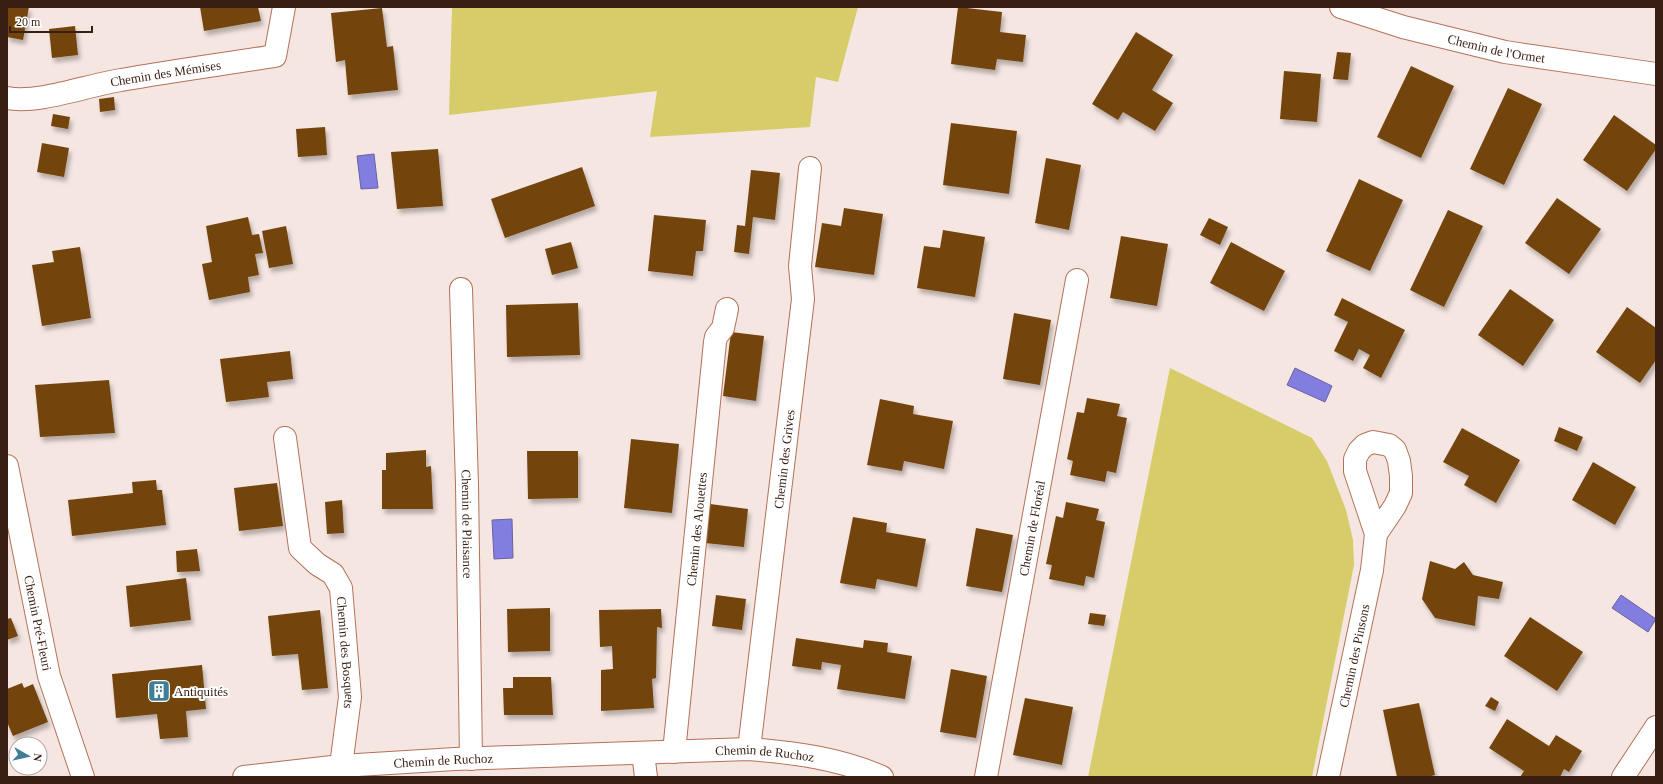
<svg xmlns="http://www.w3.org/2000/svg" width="1663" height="784" font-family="Georgia,serif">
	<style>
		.green { fill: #d7cc6a }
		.water { fill: #817ee0; stroke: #6b61a2 }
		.building { fill: #734410; filter: url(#shadow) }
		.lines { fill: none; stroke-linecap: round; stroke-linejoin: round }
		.minor-casing { stroke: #b27258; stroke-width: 24 }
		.minor { stroke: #fff; stroke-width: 22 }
		.labels { text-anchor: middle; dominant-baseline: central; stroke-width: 4; stroke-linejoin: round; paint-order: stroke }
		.street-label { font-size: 13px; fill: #381e13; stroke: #fff }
		.poi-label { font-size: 13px; fill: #381e13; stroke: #fff; text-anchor: start }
	</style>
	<defs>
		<filter id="shadow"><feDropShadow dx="2.5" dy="4.5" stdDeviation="2" flood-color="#0004"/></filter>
	</defs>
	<rect width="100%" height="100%" fill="#f5e6e1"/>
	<!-- green -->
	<g class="green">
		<path d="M452,7H858L838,82L816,77L810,127L650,137L657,91L449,115Z"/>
		<path d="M1170,368L1312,438L1327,461L1346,510L1353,540L1354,565L1312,777H1088Z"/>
	</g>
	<!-- water -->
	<g class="water">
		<path d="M374,154L378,188L361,189L357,156Z"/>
		<path d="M1295,368L1332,386L1325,402L1287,385Z"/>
		<path d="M512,519L513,558L494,559L492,520Z"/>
		<path d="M1621,595L1656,619L1648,632L1612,608Z"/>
	</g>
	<!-- building -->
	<g class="building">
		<path d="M7,7H29L23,40L7,37Z"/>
		<path d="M200,7H258L261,21L204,31Z"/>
		<path d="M958,7L1002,12L1000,32L1026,35L1023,62L997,59L995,70L951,64Z"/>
		<path d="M382,8L387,47L393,46L398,90L348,95L345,60L336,62L331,13Z"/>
		<path d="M75,26L78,55L52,58L49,29Z"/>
		<path d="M1136,32L1173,55L1152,90L1173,103L1155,131L1123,112L1118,120L1092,104Z"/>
		<path d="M1337,52L1351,53L1348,80L1333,79Z"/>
		<path d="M1411,66L1454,86L1421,158L1377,137Z"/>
		<path d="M1284,71L1321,74L1317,122L1280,119Z"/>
		<path d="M1508,88L1542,104L1504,185L1470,169Z"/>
		<path d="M114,97L115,110L100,112L99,99Z"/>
		<path d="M53,114L70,117L68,129L51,126Z"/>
		<path d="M1614,115L1656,145V149L1627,191L1583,160Z"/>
		<path d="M951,123L1017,131L1009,194L943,185Z"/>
		<path d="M325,127L327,155L298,157L296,129Z"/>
		<path d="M42,143L69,148L64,177L37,172Z"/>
		<path d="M438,149L443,206L397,209L391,152Z"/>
		<path d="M1046,158L1081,165L1069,230L1035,223Z"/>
		<path d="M582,167L595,206L505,238L491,199Z"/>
		<path d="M751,170L780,173L775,220L753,217L749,254L734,252L737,225L745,226Z"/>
		<path d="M1359,179L1403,200L1370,271L1326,251Z"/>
		<path d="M1557,198L1601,229L1569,274L1525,243Z"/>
		<path d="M844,208L883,214L874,275L815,267L822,223L841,226Z"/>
		<path d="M1448,210L1483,226L1444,307L1410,290Z"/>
		<path d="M654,215L706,220L703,251H696L693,276L648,271Z"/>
		<path d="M248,217L252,235L259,234L263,253L255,254L259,275L248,277L250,292L209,300L202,264L212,262L206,226Z"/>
		<path d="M1209,218L1228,227L1220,245L1200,235Z"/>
		<path d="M286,226L293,264L269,268L262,231Z"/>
		<path d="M943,230L985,237L975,297L917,288L924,246L940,248Z"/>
		<path d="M1121,236L1168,244L1157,306L1110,298Z"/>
		<path d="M571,242L578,268L552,275L545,249Z"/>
		<path d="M1231,242L1285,271L1264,311L1210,283Z"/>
		<path d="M80,247L91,318L42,326L32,265L54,262L52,251Z"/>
		<path d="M1510,289L1554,320L1523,366L1478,335Z"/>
		<path d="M1342,298L1405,330L1381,378L1363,368L1370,355L1359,349L1353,361L1334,351L1348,322L1334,315Z"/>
		<path d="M578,303L580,355L507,357L506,305Z"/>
		<path d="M1627,307L1656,328V360L1640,383L1596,352Z"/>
		<path d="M1014,313L1051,320L1040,385L1003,379Z"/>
		<path d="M731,332L764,336L756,401L723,396Z"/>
		<path d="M290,351L293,379L267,382L269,397L226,402L220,359Z"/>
		<path d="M109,380L115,433L40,437L35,385Z"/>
		<path d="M1087,398L1120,404L1117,416L1127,418L1116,473L1107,471L1105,482L1070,475L1073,461L1067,459L1077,412L1084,413Z"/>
		<path d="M880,399L914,406L913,414L953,421L944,469L904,461L902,471L867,465Z"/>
		<path d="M1559,427L1583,437L1577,451L1554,441Z"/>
		<path d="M1462,428L1520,460L1496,503L1464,485L1469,476L1443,462Z"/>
		<path d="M631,439L679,444L672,513L624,508Z"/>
		<path d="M426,450V467L431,466L433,509H382V470H386V453Z"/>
		<path d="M527,451H578V498L528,499Z"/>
		<path d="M1593,462L1636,487L1615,525L1572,500Z"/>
		<path d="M156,480L157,490H162L166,525L72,536L68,500L133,493L132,482Z"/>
		<path d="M277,483L283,526L239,531L234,488Z"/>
		<path d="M342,500L344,533L327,534L325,502Z"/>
		<path d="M1066,502L1099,509L1096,520L1105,522L1094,578L1086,576L1084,586L1049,579L1052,565L1046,564L1056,516L1063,518Z"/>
		<path d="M710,504L748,509L744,547L705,543Z"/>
		<path d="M853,517L887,523L886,532L926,539L917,587L877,579L875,589L840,583Z"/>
		<path d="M976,528L1013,535L1002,592L966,586Z"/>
		<path d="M197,549L200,571L177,572L176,551Z"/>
		<path d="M1430,561L1455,569L1464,562L1473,575L1503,582L1499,599L1478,596L1475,626L1435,618L1422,599Z"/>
		<path d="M186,578L191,620L130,627L126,586Z"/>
		<path d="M716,595L746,599L742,630L712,626Z"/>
		<path d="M550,608V651L508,652L507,609Z"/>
		<path d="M661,609L662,628L657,627L656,678L652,679L654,708L601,711V670L613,669L612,646L600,647L599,610Z"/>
		<path d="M320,610L328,688L302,690L298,654L272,656L268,616Z"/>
		<path d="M1090,613L1106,615L1104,626L1088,624Z"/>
		<path d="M1530,617L1583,652L1557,691L1504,656Z"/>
		<path d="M11,618L18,636L7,640V619Z"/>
		<path d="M796,638L863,648L864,640L888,643L887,652L912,656L905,699L837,689L841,665L822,662L821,670L792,666Z"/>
		<path d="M202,665L206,709L186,711L188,737L160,739L157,714L116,718L112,674Z"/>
		<path d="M951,669L987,676L976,738L940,732Z"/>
		<path d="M513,677H551L553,715H504L503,688H513Z"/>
		<path d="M22,683L24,688L33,684L48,722L13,736L7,722V689Z"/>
		<path d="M1491,697L1499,702L1495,711L1485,706Z"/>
		<path d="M1025,698L1073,707L1062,765L1013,755Z"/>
		<path d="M1419,703L1435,775L1427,777H1397L1383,710Z"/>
		<path d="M1507,719L1549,746L1556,735L1582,751L1569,772L1564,769L1560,777H1520L1524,771L1489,748Z"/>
	</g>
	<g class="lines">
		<!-- minor casing -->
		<g class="minor-casing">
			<g id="minor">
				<path id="s1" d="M1341,7L1403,27L1505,52L1656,74"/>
				<path id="s2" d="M7,98C39,104 88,85 121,80C172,71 224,64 275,56L284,7"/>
				<path id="s3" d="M461,289L467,485L471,759"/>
				<path id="s4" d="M285,438L300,548L317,564L333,574L341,588L350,697L341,766"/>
				<path id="s5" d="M7,466L49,676L83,777"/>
				<path id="s6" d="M749,749L803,299L800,266L810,168"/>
				<path id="s7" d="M674,752L715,342L716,337L723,328L727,309"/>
				<path d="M643,753L646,777"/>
				<path id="s8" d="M244,777L341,766L455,759L749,749C796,753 838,758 882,777"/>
				<path id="s9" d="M986,777L1077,280"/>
				<path id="s10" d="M1328,777L1372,570L1376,534L1355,471V459L1359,451L1365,445L1373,442L1389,445L1395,450L1399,461L1401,476V493L1395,506L1376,534"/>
				<path d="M1623,777L1656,727"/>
			</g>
		</g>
		<!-- minor -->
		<use href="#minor" class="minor"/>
	</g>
	<!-- icons -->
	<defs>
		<g id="building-square" transform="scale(1.15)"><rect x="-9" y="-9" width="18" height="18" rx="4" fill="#407e94" stroke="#fff"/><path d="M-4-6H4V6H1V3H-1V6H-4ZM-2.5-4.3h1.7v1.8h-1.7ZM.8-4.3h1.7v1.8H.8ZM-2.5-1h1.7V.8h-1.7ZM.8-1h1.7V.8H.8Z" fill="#fff"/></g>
	</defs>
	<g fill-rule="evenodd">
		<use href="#building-square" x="159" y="691"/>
	</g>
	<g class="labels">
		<!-- street labels -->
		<g class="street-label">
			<text stroke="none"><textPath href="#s1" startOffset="161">Chemin de l'Ormet</textPath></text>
			<text stroke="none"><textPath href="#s2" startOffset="161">Chemin des Mémises</textPath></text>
			<text stroke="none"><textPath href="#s6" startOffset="292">Chemin des Grives</textPath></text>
			<text stroke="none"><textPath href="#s3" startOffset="235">Chemin de Plaisance</textPath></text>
			<text stroke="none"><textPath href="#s9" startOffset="253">Chemin de Floréal</textPath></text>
			<text stroke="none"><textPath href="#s7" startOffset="224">Chemin des Alouettes</textPath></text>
			<text stroke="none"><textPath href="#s5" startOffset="160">Chemin Pré-Fleuri</textPath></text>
			<text stroke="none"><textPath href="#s4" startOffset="234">Chemin des Bosquets</textPath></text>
			<text stroke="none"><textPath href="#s10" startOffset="124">Chemin des Pinsons</textPath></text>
			<text stroke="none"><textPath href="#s8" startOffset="522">Chemin de Ruchoz</textPath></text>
			<text stroke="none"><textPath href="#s8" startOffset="200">Chemin de Ruchoz</textPath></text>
		</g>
		<!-- poi labels -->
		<g class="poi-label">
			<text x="174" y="691">Antiquités</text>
		</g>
	</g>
	<!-- border -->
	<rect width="1663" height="784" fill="none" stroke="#381e13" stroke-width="16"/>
	<!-- north arrow -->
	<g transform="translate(28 756) rotate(98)"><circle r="19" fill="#ffffff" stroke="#afa5a1"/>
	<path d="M0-3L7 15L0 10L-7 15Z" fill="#407e94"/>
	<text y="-6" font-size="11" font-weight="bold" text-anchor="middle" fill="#381e13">N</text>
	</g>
	<!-- scale -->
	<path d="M10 26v6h82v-6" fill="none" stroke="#381e13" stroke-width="2"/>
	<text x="16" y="26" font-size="12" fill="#381e13" stroke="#ffffff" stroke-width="3" paint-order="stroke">20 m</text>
</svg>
